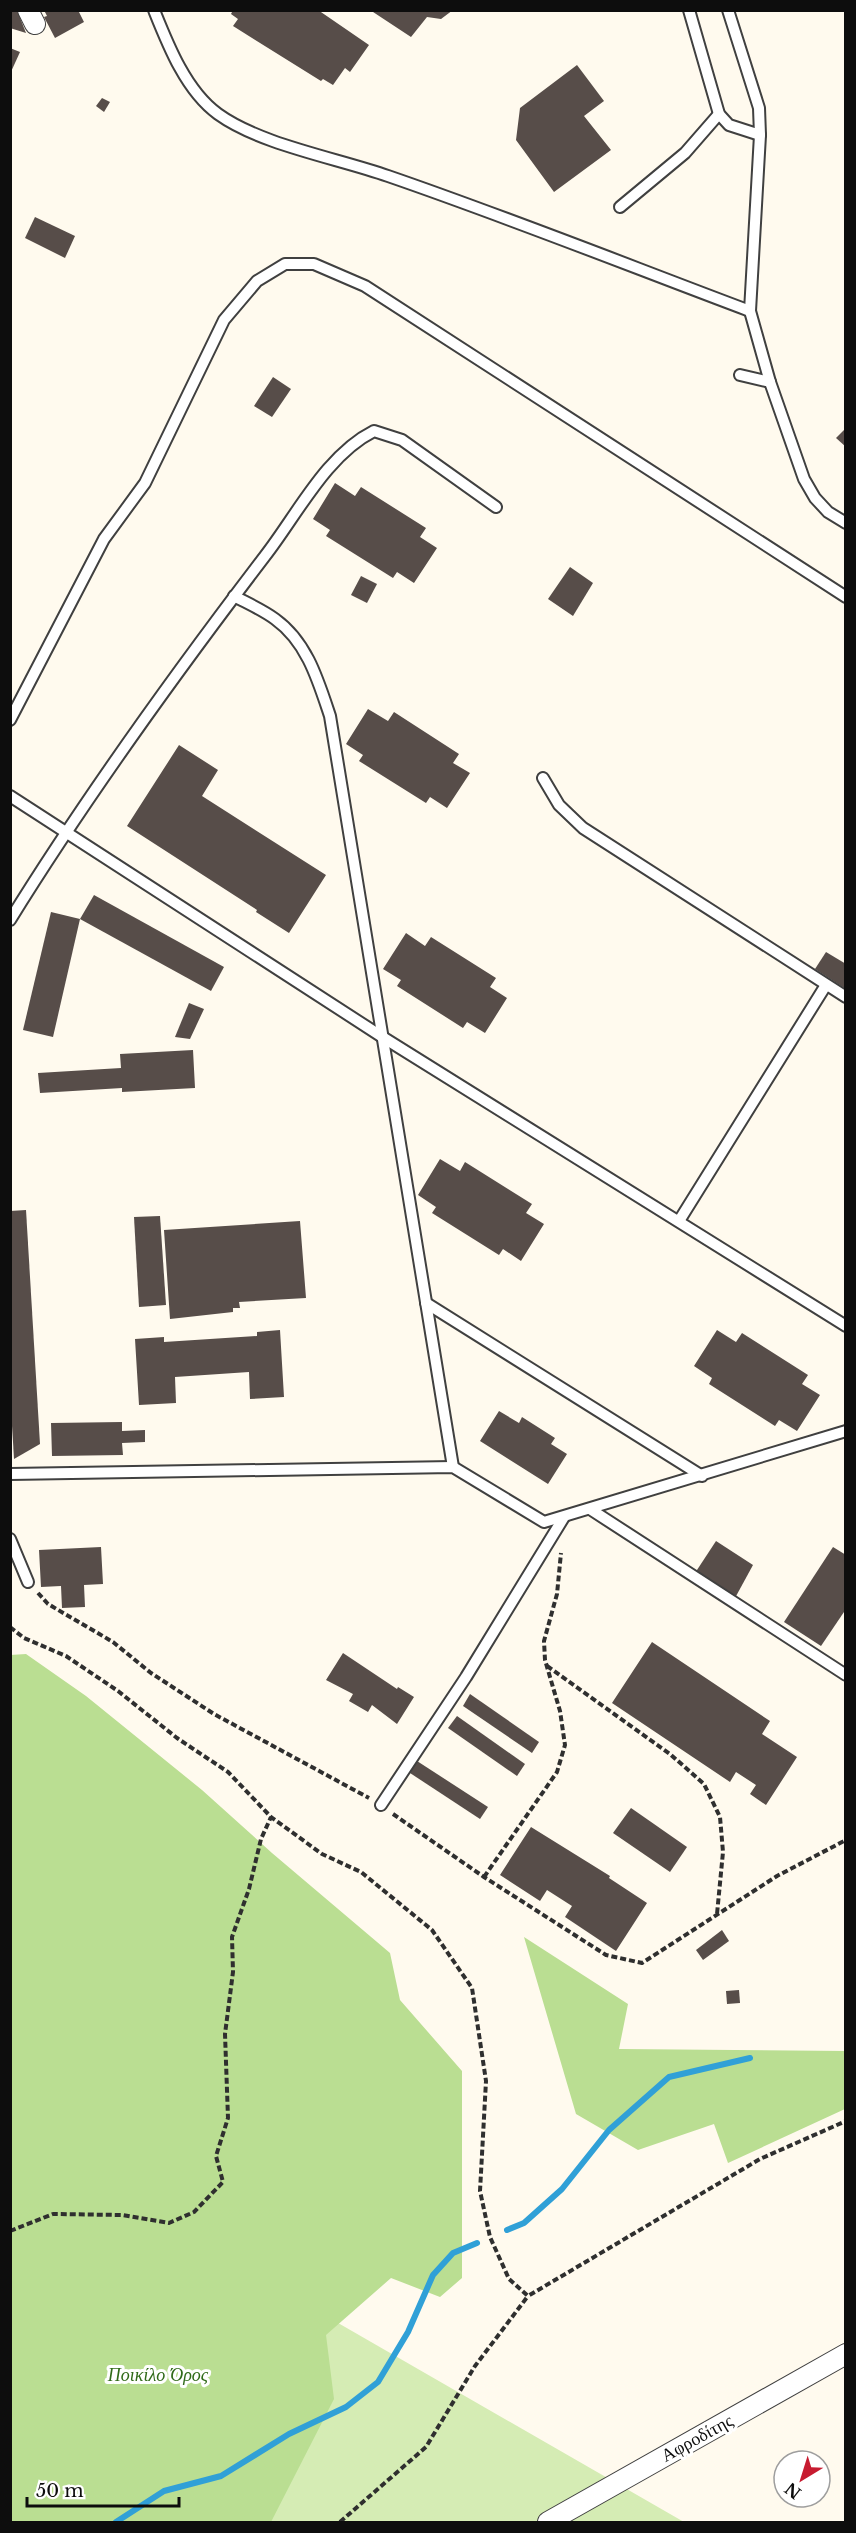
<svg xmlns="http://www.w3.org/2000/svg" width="856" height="2533" font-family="'Libre Baskerville',serif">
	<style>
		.green { fill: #d5ecb4 }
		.forest { fill: #bade92 }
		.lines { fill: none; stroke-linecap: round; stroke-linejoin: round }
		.stream { stroke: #30a0d7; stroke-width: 6 }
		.building { fill: #574d49 }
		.service-casing { stroke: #404040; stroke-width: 14 }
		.minor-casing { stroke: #404040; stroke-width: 22 }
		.path { stroke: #2f2f2f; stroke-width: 4; stroke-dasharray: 6 3; stroke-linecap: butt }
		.service { stroke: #fff; stroke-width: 10 }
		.minor { stroke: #fff; stroke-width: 20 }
		.labels { text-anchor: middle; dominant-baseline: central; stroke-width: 6; stroke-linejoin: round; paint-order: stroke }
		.park-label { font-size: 18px; font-style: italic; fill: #306a19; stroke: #fff }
		.street-label { font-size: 18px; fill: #0d0d0d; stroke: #fff }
	</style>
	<rect width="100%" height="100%" fill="#fffaee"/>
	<!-- green -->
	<path class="green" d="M10,2032L286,2293L684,2522H11Z"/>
	<!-- forest -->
	<g class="forest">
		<path d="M26,1654L86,1696L202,1790L272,1853L390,1953L400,2000L462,2071V2278L440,2297L391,2278L326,2335L334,2399L271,2522H11L10,1655Z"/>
		<path d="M524,1937L628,2004L619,2049L845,2051V2109L728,2163L714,2124L638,2150L576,2114Z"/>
	</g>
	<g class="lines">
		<!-- stream -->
		<g class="stream">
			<path d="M507,2230L524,2223L562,2189L609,2130L669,2077L750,2058"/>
			<path d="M116,2522L164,2491L221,2476L289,2434L346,2407L378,2382L408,2332L433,2275L453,2253L477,2243"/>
		</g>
	</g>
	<!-- building -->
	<g class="building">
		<path d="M10,10H17L26,33L10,28Z"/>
		<path d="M44,10H78L84,22L55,38L44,17L47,16Z"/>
		<path d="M233,10H318L369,45L350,72L345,68L333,85L323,79L321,81L233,26L238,19L231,14Z"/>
		<path d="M370,10L439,12L453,10L441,19L427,17L411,37Z"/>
		<path d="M10,48L20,52L10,74Z"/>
		<path d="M577,65L604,101L584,116L611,150L554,192L516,140L520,108Z"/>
		<path d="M102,98L110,102L104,112L96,106Z"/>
		<path d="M35,217L75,236L65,258L25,238Z"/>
		<path d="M273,377L291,389L272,417L254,406Z"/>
		<path d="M846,428V447L836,438Z"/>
		<path d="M335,483L355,496L361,487L426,528L420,537L437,548L414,583L397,572L393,578L326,536L330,530L313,519Z"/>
		<path d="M570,567L593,583L573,616L548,599Z"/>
		<path d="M361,576L377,584L367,603L351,595Z"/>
		<path d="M368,709L388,721L394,712L459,754L453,763L470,773L447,808L430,797L426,803L359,761L363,755L346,744Z"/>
		<path d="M179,745L218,770L202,796L326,875L289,933L256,912L257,910L127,826Z"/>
		<path d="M94,895L224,967L211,991L80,919Z"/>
		<path d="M51,912L80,919L53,1037L23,1030Z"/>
		<path d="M406,933L425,946L431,937L496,978L490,987L507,998L485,1033L467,1022L463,1028L397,986L401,980L383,969Z"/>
		<path d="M826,952L846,964V989L815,969Z"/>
		<path d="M189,1003L204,1009L190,1039L175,1037Z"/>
		<path d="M193,1050L195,1088L122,1092V1088L40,1093L38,1073L121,1068L120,1054Z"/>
		<path d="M440,1159L460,1171L465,1162L532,1204L526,1213L544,1224L521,1261L503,1249L499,1255L432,1213L436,1207L418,1195Z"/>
		<path d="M26,1210L40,1444L14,1459L10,1392V1211Z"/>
		<path d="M160,1216L166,1305L139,1307L134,1217Z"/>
		<path d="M300,1221L306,1298L239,1302L240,1308H233V1312L170,1319L164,1230Z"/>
		<path d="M280,1330L284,1397L250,1399L249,1372L175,1377L176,1403L139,1405L135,1339L164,1337V1342L257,1336V1332Z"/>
		<path d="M717,1330L736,1342L742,1333L808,1375L802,1384L820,1395L797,1431L779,1420L775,1426L709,1384L712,1378L694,1366Z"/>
		<path d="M499,1411L519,1423L522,1417L555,1438L551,1444L567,1454L548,1484L480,1441Z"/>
		<path d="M122,1422V1431L145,1430V1442L122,1443L123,1455L52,1456L51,1423Z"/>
		<path d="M716,1541L753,1565L735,1598L695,1573Z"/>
		<path d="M101,1547L103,1584L84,1585L85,1607L62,1608L61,1586L41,1587L39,1550Z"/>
		<path d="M833,1547L846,1555V1609L821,1646L784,1622Z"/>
		<path d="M652,1642L770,1721L762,1734L797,1757L766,1805L750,1794L756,1785L736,1772L730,1782L612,1703Z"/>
		<path d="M343,1653L397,1689L398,1687L414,1697L397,1724L372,1705L368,1712L349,1701L353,1694L326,1680Z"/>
		<path d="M470,1694L539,1742L532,1753L463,1706Z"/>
		<path d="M457,1716L525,1764L517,1776L448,1728Z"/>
		<path d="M417,1761L488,1807L480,1819L410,1773Z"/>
		<path d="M631,1808L687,1847L670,1872L613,1833Z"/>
		<path d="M531,1827L610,1876L609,1878L647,1903L616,1951L565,1917L572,1906L547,1890L540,1901L500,1875Z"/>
		<path d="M722,1930L729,1941L703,1960L696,1950Z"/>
		<path d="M739,1990L740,2003L727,2004L726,1991Z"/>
	</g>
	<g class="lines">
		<!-- service casing -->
		<g class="service-casing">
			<g id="service">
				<path d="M154,10C168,45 186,91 218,114C261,145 337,158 388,176C510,218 630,266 750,311"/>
				<path d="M689,10L719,114L729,125L760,135"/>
				<path d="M728,10L759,108L760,135L750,311L770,382L804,479L815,498L828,512L846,523"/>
				<path d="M620,207L685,153L719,114"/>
				<path d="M740,375L770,382"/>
				<path d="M234,596C247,603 263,610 275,619C307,642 318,680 330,716L453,1467"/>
				<path d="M10,720L104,539L145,483L224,320L257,281L285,264H314L365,286L846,597"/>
				<path d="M543,778L559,805L583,828L846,997"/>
				<path d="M10,796L384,1038L846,1326"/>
				<path d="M10,920C88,794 175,674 265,556C297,515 326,455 374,431L402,440L496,507"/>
				<path d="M679,1221L826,985"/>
				<path d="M426,1303L702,1476"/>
				<path d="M10,1474L453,1467L544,1522L846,1431"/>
				<path d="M590,1509L846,1675"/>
				<path d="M10,1539L28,1582"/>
				<path d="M381,1805L466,1677L564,1517"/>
			</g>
		</g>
		<!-- minor casing -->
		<g class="minor-casing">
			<g id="minor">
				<path d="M28,10L35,24"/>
				<path d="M548,2522L846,2354"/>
			</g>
		</g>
		<!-- path -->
		<g class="path">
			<path d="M38,1593L48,1604L113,1642L151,1673L214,1714L369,1798"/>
			<path d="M10,1627L24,1638L66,1656L118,1691L177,1738L228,1772L271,1817L322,1854L361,1872L432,1930L472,1988L486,2081L480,2191L490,2237L509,2279L528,2296L760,2159L846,2121"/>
			<path d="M547,1666L670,1754L704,1784L720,1817L723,1852L717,1914"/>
			<path d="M393,1814L484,1877L606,1955L642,1963L777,1876L846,1840"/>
			<path d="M484,1877L557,1772L565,1745L560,1711L545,1660L544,1641L557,1594L561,1553"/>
			<path d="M10,2231L53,2214L122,2215L169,2223L194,2212L223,2182L216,2156L228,2118L225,2034L233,1972L232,1937L249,1889L261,1839L271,1817"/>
			<path d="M340,2522L426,2447L475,2366L528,2296"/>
		</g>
		<!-- service -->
		<use href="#service" class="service"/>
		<!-- minor -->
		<use href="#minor" class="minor"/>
	</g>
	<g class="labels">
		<!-- park labels -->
		<g class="park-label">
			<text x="158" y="2375">Ποικίλο Όρος</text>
		</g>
		<!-- street labels -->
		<g class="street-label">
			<text transform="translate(697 2438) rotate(-29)">Αφροδίτης</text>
		</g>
	</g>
	<!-- border -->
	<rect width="856" height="2533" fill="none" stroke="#0d0d0d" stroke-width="24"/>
	<!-- north arrow -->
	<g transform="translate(802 2479) rotate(218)"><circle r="28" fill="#ffffff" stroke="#9e9e9e" stroke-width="1.5"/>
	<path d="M0-4.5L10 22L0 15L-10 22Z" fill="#c71b30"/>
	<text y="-9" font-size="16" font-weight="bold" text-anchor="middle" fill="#0d0d0d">N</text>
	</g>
	<!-- scale -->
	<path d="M27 2497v9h152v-9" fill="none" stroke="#0d0d0d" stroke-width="3"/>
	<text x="36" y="2497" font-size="18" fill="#0d0d0d" stroke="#ffffff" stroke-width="4.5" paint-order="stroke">50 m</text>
</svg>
